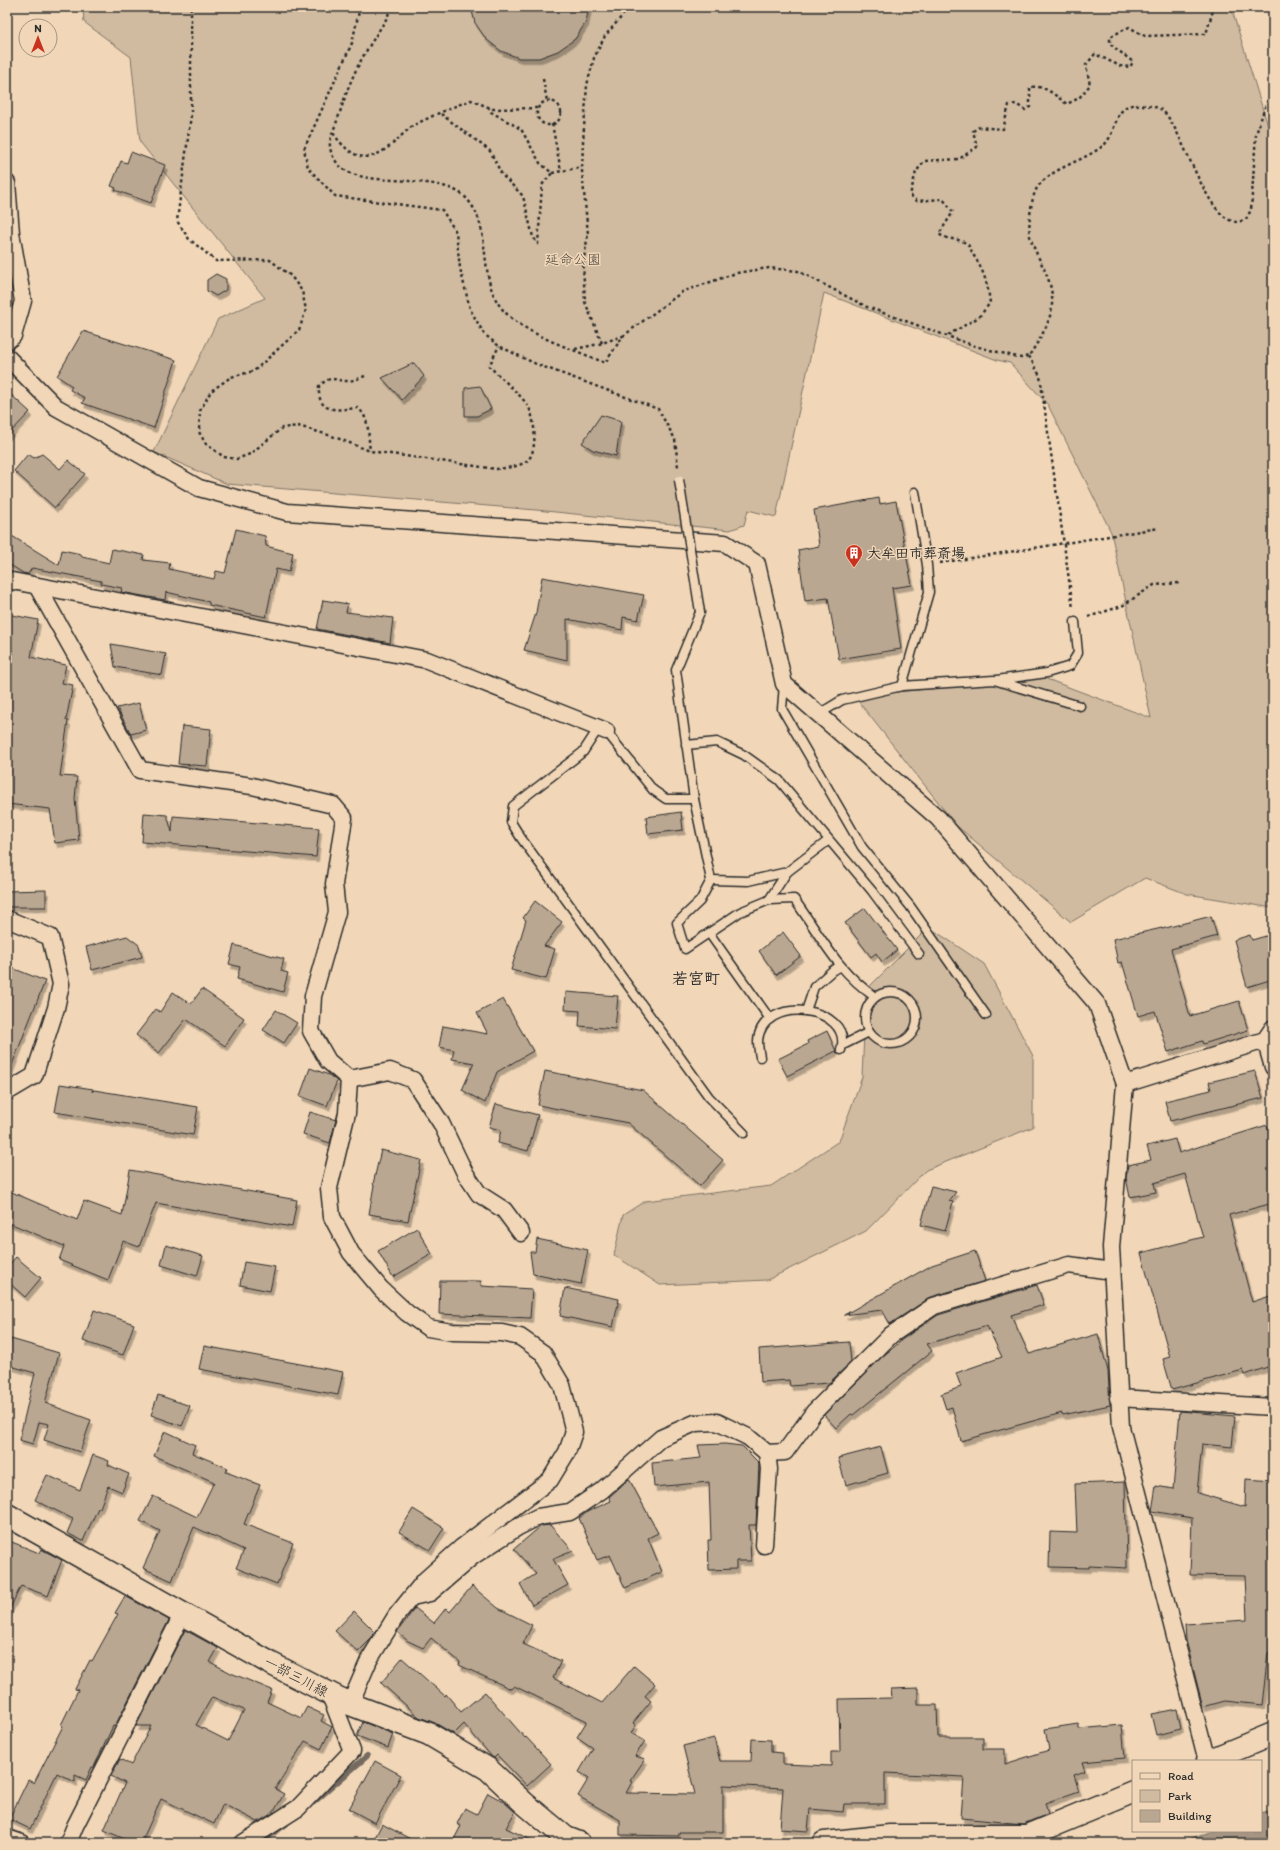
<svg xmlns="http://www.w3.org/2000/svg" width="1280" height="1850" font-family="Itim,'Klee One',sans-serif">
	<style>
		.green { fill: #d0bba0; stroke: #7e7366 }
		.water { fill: #a59582; stroke: #746b5f }
		.lines { fill: none; stroke-linecap: round; stroke-linejoin: round }
		.stream { stroke: #746b5f; stroke-width: 6 }
		.building { fill: #baa791; stroke: #2b2b2b; fill-rule: evenodd; filter: url(#shadow) }
		.service-casing { stroke: #2b2b2b; stroke-width: 11 }
		.minor-casing { stroke: #2b2b2b; stroke-width: 19 }
		.secondary-casing { stroke: #2b2b2b; stroke-width: 25 }
		.path { stroke: #2b2b2b; stroke-width: 2.5; stroke-dasharray: 3 3; stroke-linecap: butt }
		.service { stroke: #f1d7b8; stroke-width: 8 }
		.minor { stroke: #f1d7b8; stroke-width: 16 }
		.secondary { stroke: #f1d7b8; stroke-width: 22 }
		.service-bridge-casing { stroke: #2b2b2b; stroke-width: 11; stroke-linecap: butt }
		.service-bridge { stroke: #f1d7b8; stroke-width: 8 }
		.labels { text-anchor: middle; dominant-baseline: central; stroke-width: 3; stroke-linejoin: round; paint-order: stroke }
		.park-label { font-size: 14px; fill: #4c4842; stroke: #f1d7b8 }
		.poi-label { font-size: 14px; font-weight: bold; fill: #2b2b2b; stroke: #f1d7b8; text-anchor: start }
		.street-label { font-size: 14px; fill: #2b2b2b; stroke: #f1d7b8 }
		.quarter-label { font-size: 16px; font-weight: bold; fill: #2b2b2b; stroke: #f1d7b8 }
	</style>
	<defs>
		<filter id="shadow"><feDropShadow dx="2.5" dy="4.5" stdDeviation="0" flood-color="#0004"/></filter>
	</defs>
	<rect width="100%" height="100%" fill="#f1d7b8"/>
	<filter id="ink" filterUnits="userSpaceOnUse"><feTurbulence type="fractalNoise" baseFrequency=".025" numOctaves="2"/><feDisplacementMap in="SourceGraphic" scale="8" xChannelSelector="R" yChannelSelector="G"/><feConvolveMatrix kernelMatrix="1 2 1 2 8 2 1 2 1" color-interpolation-filters="sRGB"/></filter>
	<g filter="url(#ink)">
		<!-- green -->
		<g class="green">
			<path d="M83,7H1231L1273,142V908L1187,894L1145,878L1071,922L957,826L854,696L1044,678L1151,718L1111,532L1048,405L1010,363L997,360L824,293L776,517L748,510L744,525L730,530L536,510L227,484L154,452L218,319L265,298L140,142L131,57L84,22Z"/>
			<path d="M929,927L984,964L1033,1056V1127L926,1170L866,1231L767,1280L660,1285L614,1255L623,1215L645,1201L771,1186L839,1141L862,1077L866,990Z"/>
		</g>
		<!-- water -->
		<path class="water" d="M1273,1810V1843H1181L1213,1831H1261V1813Z"/>
		<g class="lines">
			<!-- stream -->
			<g class="stream">
				<path d="M314,1802L367,1756"/>
				<path d="M259,1843L286,1824"/>
			</g>
		</g>
		<!-- building -->
		<g class="building">
			<path d="M471,7H589L586,22L575,39L558,51L539,58H519L501,51L486,39L475,23Z"/>
			<path d="M131,152L165,165L151,203L115,190L116,188L111,186L121,161L127,163Z"/>
			<path d="M216,274L226,279V290L216,296L207,291V280Z"/>
			<path d="M83,331L176,360L154,428L82,403L85,398L70,390L72,386L57,376Z"/>
			<path d="M414,363L424,376L402,400L382,378Z"/>
			<path d="M480,386L491,409L477,416H465V388Z"/>
			<path d="M7,391L30,412L7,436Z"/>
			<path d="M601,415L621,421L616,456L593,450L582,443Z"/>
			<path d="M28,454L34,458L42,454L60,469L68,460L85,474L55,508L14,471Z"/>
			<path d="M879,498L880,504L896,501L912,585L892,588L901,649L839,659L828,598L805,601L798,550L819,546L814,510Z"/>
			<path d="M236,529L265,536L266,546L293,553L289,572L276,569L266,617L209,605V602L166,592L165,600L121,592L122,588L101,584V581L32,568L28,574L23,573L7,563V533L59,565L62,550L81,554L82,557L109,563L112,549L144,555L143,560L170,563L169,569L214,579L216,571L225,573Z"/>
			<path d="M542,577L644,595L638,620L623,617L622,630L567,619V660L524,650L536,613Z"/>
			<path d="M323,600L348,604L346,612L393,618L390,643L317,629Z"/>
			<path d="M7,614L38,620L31,657L66,665L62,683L73,685L66,720L68,721L60,776L77,777L75,799L79,840L55,843L50,809L7,804Z"/>
			<path d="M111,644L166,654L162,675L115,667Z"/>
			<path d="M139,703L146,730L131,734L117,708Z"/>
			<path d="M182,726L211,729L207,766L178,764Z"/>
			<path d="M681,812L683,830L648,834L646,817Z"/>
			<path d="M144,813L167,815L172,832L173,816L319,828L316,857L142,842Z"/>
			<path d="M46,890V907H7V891Z"/>
			<path d="M535,901L562,922L544,946L555,949L546,979L511,970L526,920L523,918Z"/>
			<path d="M865,908L897,950L882,962L876,953L871,957L845,923Z"/>
			<path d="M1211,916L1217,936L1171,949L1190,1016L1239,1001L1248,1030L1203,1044L1202,1041L1168,1052L1155,1011L1138,1016L1122,962L1118,963L1113,939L1162,928V929Z"/>
			<path d="M783,932L801,956L776,975L759,951Z"/>
			<path d="M1273,934V979L1247,987L1234,940L1250,935L1252,940Z"/>
			<path d="M127,936L139,945L142,957L92,970L86,947Z"/>
			<path d="M234,945L284,959L281,971L288,973L283,992L237,979L240,967L229,964Z"/>
			<path d="M7,966L45,981L8,1075H7Z"/>
			<path d="M202,989L244,1018L225,1046L186,1019L159,1053L136,1035L156,1009L160,1012L173,992L191,1004Z"/>
			<path d="M566,992L618,996L615,1029L579,1026L580,1011L565,1010Z"/>
			<path d="M503,999L533,1051L497,1072L485,1103L462,1090L474,1063L452,1059L454,1050L439,1047L443,1026L488,1034L477,1013Z"/>
			<path d="M276,1010L297,1023L284,1043L263,1030Z"/>
			<path d="M827,1031L836,1051L787,1076L778,1059L808,1044L807,1041Z"/>
			<path d="M310,1068L329,1075L337,1081L327,1106L300,1096Z"/>
			<path d="M545,1071L643,1090L723,1160L700,1186L628,1123L538,1105Z"/>
			<path d="M1255,1071L1263,1098L1170,1121L1165,1101L1211,1090L1209,1082Z"/>
			<path d="M60,1084L93,1089L92,1092L94,1090L198,1107L193,1135L55,1112Z"/>
			<path d="M496,1104L538,1115L528,1151L498,1143L501,1130L489,1127Z"/>
			<path d="M310,1112L336,1120L330,1143L303,1134Z"/>
			<path d="M1267,1125L1273,1144V1203L1229,1215L1252,1302L1273,1295V1365L1245,1375L1243,1370L1172,1390L1163,1359L1170,1357L1141,1253L1203,1237L1185,1174L1154,1183L1156,1192L1130,1197L1126,1178L1128,1165L1151,1160L1147,1146L1175,1139L1179,1153Z"/>
			<path d="M381,1150L421,1160L408,1221L369,1214L374,1185L373,1184Z"/>
			<path d="M130,1170L297,1200L292,1227L156,1203L139,1247L123,1241L108,1280L59,1260L64,1246L7,1222V1190L77,1220L84,1201L122,1215Z"/>
			<path d="M931,1186L956,1192L949,1201L953,1202L945,1231L921,1225Z"/>
			<path d="M417,1228L432,1254L393,1277L378,1251Z"/>
			<path d="M537,1239L588,1250L581,1284L533,1274L530,1252H535Z"/>
			<path d="M166,1245L203,1256L197,1276L161,1265Z"/>
			<path d="M975,1251L985,1281L931,1297L890,1324L882,1310L844,1315L932,1265Z"/>
			<path d="M16,1257L41,1278L25,1297L7,1281V1267Z"/>
			<path d="M244,1262L275,1267L270,1291L240,1285Z"/>
			<path d="M440,1281H481V1286L532,1289L530,1318L439,1314Z"/>
			<path d="M1037,1285L1044,1305L1011,1315L1029,1354L1098,1334L1108,1371L1110,1405L1063,1415L1062,1413L961,1441L952,1407L946,1409L941,1394L961,1387L956,1373L1002,1357L987,1326L927,1344L932,1351L853,1415L851,1414L836,1428L824,1415L882,1357L900,1342V1341L938,1315Z"/>
			<path d="M565,1288L619,1299L613,1327L560,1316Z"/>
			<path d="M94,1310L134,1324L123,1355L83,1341Z"/>
			<path d="M11,1339L59,1353L45,1403L91,1420L80,1452L44,1440L49,1424L39,1422L33,1444L19,1440L35,1373L7,1365V1353Z"/>
			<path d="M849,1342L851,1362L829,1383L790,1386L789,1380L761,1382L759,1349Z"/>
			<path d="M204,1346L343,1372L338,1395L199,1369Z"/>
			<path d="M158,1395L190,1406L182,1426L151,1415Z"/>
			<path d="M1180,1411L1235,1416L1232,1447L1202,1444L1197,1493L1245,1507L1246,1479L1273,1481V1652L1268,1653L1262,1705L1225,1701L1203,1707L1186,1640L1185,1624L1247,1620L1245,1576L1190,1575L1192,1518L1152,1511L1156,1486L1173,1489Z"/>
			<path d="M165,1431L195,1445L192,1453L228,1468L226,1472L260,1485L244,1524L293,1543L277,1584L236,1568L244,1550L194,1527L172,1581L143,1568L160,1531L140,1521L153,1496L197,1517L214,1482L154,1456Z"/>
			<path d="M725,1444L742,1446L759,1463L756,1525H749L751,1561H736V1569L709,1570L708,1540H711L709,1482L654,1487L652,1463L701,1458L698,1445Z"/>
			<path d="M881,1447L888,1473L846,1485L838,1458Z"/>
			<path d="M93,1455L109,1461L108,1465L129,1474L122,1492L108,1486L100,1508H98L83,1541L67,1533L73,1519L35,1500L47,1475L80,1490Z"/>
			<path d="M629,1479L658,1533L648,1538L662,1572L625,1588L610,1555L597,1560L579,1518L589,1511L611,1501L609,1497Z"/>
			<path d="M1125,1482L1127,1568L1089,1566V1568L1049,1567L1050,1532L1077,1533L1075,1484Z"/>
			<path d="M413,1509L444,1528L430,1550L399,1532Z"/>
			<path d="M550,1525L573,1551L553,1559L568,1585L532,1605L520,1584L536,1574L514,1549L541,1526Z"/>
			<path d="M7,1540L39,1553L41,1549L62,1560L48,1596L21,1586L7,1614Z"/>
			<path d="M472,1586L498,1608L532,1625L523,1644L561,1661L553,1678L602,1703L634,1666L655,1684L645,1696L651,1701L633,1723L636,1725L631,1733L645,1741L635,1756L645,1759L630,1781L632,1782L626,1793L695,1794L683,1746L714,1738L720,1761H751L752,1739L771,1740V1752L783,1753V1764L831,1766V1752H840L839,1699L892,1698L891,1689L918,1688V1705H937L938,1737H983V1749H1005V1764L1049,1750L1045,1729L1078,1724L1079,1729L1122,1725L1125,1758L1082,1762L1085,1771L1074,1775L1079,1791L1045,1803L1048,1814L1023,1824L961,1818L964,1777L885,1773V1804H844L843,1812L810,1809L808,1831L780,1829L783,1788L723,1785V1832H679V1836L620,1835V1820L578,1796L589,1778L579,1772L593,1748L577,1737L587,1721L514,1686L511,1689L459,1665L460,1662L431,1638L423,1648L408,1641L397,1632L415,1608L434,1623L446,1608L450,1612Z"/>
			<path d="M125,1596L169,1620L115,1726H113L94,1767H92L86,1780L75,1775V1782L57,1773L30,1829L9,1819L28,1780L34,1783L63,1726L61,1725L78,1690L75,1689L90,1660L92,1661L118,1614L115,1613Z"/>
			<path d="M354,1611L375,1632L370,1640L358,1652L335,1631Z"/>
			<path d="M185,1630L218,1648L210,1662L231,1673L272,1690L267,1702L301,1718L307,1707L324,1715L321,1721L332,1727L321,1749L305,1741L275,1789L284,1794L273,1813L258,1822L223,1804L214,1824L161,1799L141,1843H134L104,1830L125,1783L111,1776L120,1759L131,1765L151,1726H136ZM212,1697L244,1710L228,1741L196,1725Z"/>
			<path d="M402,1658L445,1696L446,1694L461,1712L485,1692L525,1738L526,1737L551,1764L527,1786L497,1755L494,1758L492,1757L464,1724L454,1734L435,1723L419,1717L381,1683Z"/>
			<path d="M1177,1709L1181,1729L1156,1735L1151,1714Z"/>
			<path d="M363,1722L393,1734L388,1748L357,1736Z"/>
			<path d="M375,1761L401,1775L375,1823L349,1809Z"/>
			<path d="M488,1793L504,1802L515,1812L506,1828L538,1843H452L461,1826L457,1824L465,1808L477,1814Z"/>
			<path d="M382,1824L418,1843H372Z"/>
		</g>
		<g class="lines">
			<!-- service casing -->
			<g class="service-casing">
				<g id="service">
					<path d="M700,612L676,670L694,799L711,880L700,901L677,923L685,949L740,912L769,900L794,899C821,936 836,970 875,997"/>
					<path d="M997,680L1047,673L1070,666L1078,653L1075,622"/>
					<path d="M784,684L782,709L862,847L910,906L986,1015"/>
					<path d="M902,686L929,592L927,565L915,492"/>
					<path d="M819,714L842,700L902,686L994,680L1080,706"/>
					<path d="M598,729L583,752L513,806L511,822L521,838L709,1097L744,1133"/>
					<path d="M606,731L653,790L666,799H694"/>
					<path d="M686,745L717,742L744,755L779,780L872,891L919,954"/>
					<path d="M711,880L748,881L787,872"/>
					<path d="M769,900L787,872L829,840"/>
					<path d="M709,933L770,1019"/>
					<circle cx="891" cy="1018" r="26"/>
					<path d="M806,1011L814,987L833,970L840,967"/>
					<path d="M843,1045L869,1032"/>
					<path d="M760,1057C759,1052 758,1046 758,1041C761,994 854,1005 841,1050"/>
				</g>
			</g>
			<!-- minor casing -->
			<g class="minor-casing">
				<g id="minor">
					<path d="M7,183L11,233L23,301L13,336L7,341"/>
					<path d="M7,357L56,407L199,488L287,512L725,543L757,564L784,684L938,818L1097,1004L1125,1084L1111,1247L1121,1427L1207,1761"/>
					<path d="M7,580L427,660L606,731"/>
					<path d="M37,586L140,770L252,786L333,805L344,818L334,884L337,912L313,996L311,1031L328,1061L349,1079"/>
					<path d="M7,919L50,937L61,984L56,1008L34,1076L7,1092"/>
					<path d="M1265,1040L1273,1067"/>
					<path d="M349,1079L347,1113L329,1188L332,1217L351,1253L381,1289L407,1313L428,1328L452,1332L502,1333L520,1337L543,1353L562,1385L574,1432L567,1452L550,1480L462,1547L425,1580L396,1616L369,1660L350,1704"/>
					<path d="M349,1079L390,1071L413,1080L441,1123L465,1173L479,1194L504,1210L521,1233"/>
					<path d="M1125,1084L1265,1040L1273,1028"/>
					<path d="M1118,1398L1273,1407"/>
					<path d="M767,1453L785,1452L814,1412L891,1335L934,1306L1069,1265L1112,1271"/>
					<path d="M412,1597L430,1593L473,1556L518,1527L538,1517L570,1512L601,1491L661,1438L695,1423L717,1422L748,1437L767,1453L769,1469L764,1545"/>
					<path d="M7,1838L22,1843"/>
					<path d="M68,1843L75,1826L182,1615"/>
					<path d="M243,1843L298,1808L352,1751L330,1695"/>
				</g>
			</g>
			<!-- secondary casing -->
			<g class="secondary-casing">
				<g id="secondary">
					<path d="M7,1515L270,1663L350,1704L429,1734L488,1769L524,1803L566,1838L579,1843"/>
					<path d="M1208,1761L1273,1734"/>
					<path d="M824,1843L890,1836H1027L1133,1792"/>
				</g>
			</g>
			<!-- path -->
			<g class="path">
				<path d="M191,7V115L177,221L189,239L216,261L270,260L291,276L302,291L306,310L299,330L254,371L231,377L211,391L200,411L199,432L206,444L224,457L237,459L250,454L282,428L298,426L332,436L370,451L496,469C505,468 521,467 528,460C538,450 535,417 528,406C523,397 498,375 489,366L499,346"/>
				<path d="M360,7L352,43L304,149L308,168L335,196L442,210L456,232L460,268L470,309L484,334L499,346L536,364L658,409L675,439L678,467"/>
				<path d="M390,7L388,16C376,36 361,57 352,79C346,92 342,107 337,121C334,129 329,139 330,147C331,155 336,163 342,168C359,181 388,179 409,181C426,183 450,184 464,196C497,227 473,284 508,315C533,338 574,349 605,363L623,336L682,292L736,273L769,268L798,271L867,307L975,346L1021,358L1029,356C1039,340 1051,323 1052,304C1054,278 1036,259 1030,236C1028,224 1031,198 1037,188C1051,167 1086,161 1105,144C1116,133 1115,105 1134,105C1143,105 1156,105 1163,111C1184,131 1206,221 1237,222C1240,222 1244,220 1246,219L1251,210L1256,134L1266,104L1273,89"/>
				<path d="M543,79L547,101"/>
				<circle cx="549" cy="113" r="12"/>
				<path d="M441,114L490,151L502,175L523,196L533,237L538,244L542,185L552,173L540,163L521,129L491,112L489,108"/>
				<path d="M552,124L561,171"/>
				<path d="M333,133C353,161 369,165 396,141C401,136 408,129 414,125C432,116 452,107 471,100L493,109L539,108"/>
				<path d="M552,173L582,167"/>
				<path d="M948,335L979,317L990,303C988,285 984,271 974,256C972,252 970,247 968,245C960,237 947,241 939,234L953,212L943,199L917,201L910,195L916,172L924,161L959,159L977,147L973,131L979,127L1003,129L1009,105L1016,104L1025,110L1030,107V87C1046,85 1054,95 1067,104L1079,98L1090,85L1086,65L1095,54L1120,66L1130,67L1133,62L1110,44V37L1129,27L1145,36L1206,34L1214,7"/>
				<path d="M602,343L585,302L583,264L588,234L582,171L583,142L587,85L594,58L605,36L623,15L625,7"/>
				<path d="M575,349L599,344L623,336"/>
				<path d="M1029,356L1040,376L1073,608"/>
				<path d="M365,376C360,378 354,380 349,381C334,382 334,373 319,386C317,414 336,410 358,408C370,418 368,436 370,451"/>
				<path d="M940,563L1159,528"/>
				<path d="M1088,617L1122,606L1154,585L1180,583"/>
			</g>
			<!-- service -->
			<use href="#service" class="service"/>
			<!-- minor -->
			<use href="#minor" class="minor"/>
			<!-- secondary -->
			<use href="#secondary" class="secondary"/>
			<!-- service-bridge casing -->
			<g class="service-bridge-casing">
				<path id="service-bridge" d="M679,480L700,612"/>
			</g>
			<!-- service-bridge -->
			<use href="#service-bridge" class="service-bridge"/>
		</g>
	</g>
	<!-- icons -->
	<defs>
		<g id="building-pin" transform="scale(0.9)"><path d="M0 17L-7.5 6A9.5 9.5 0 1 1 7.5 6Z" fill="#c8321e" stroke="#f1d7b8"/><path d="M-4-6H4V6H1V3H-1V6H-4ZM-2.5-4.3h1.7v1.8h-1.7ZM.8-4.3h1.7v1.8H.8ZM-2.5-1h1.7V.8h-1.7ZM.8-1h1.7V.8H.8Z" fill="#fff"/></g>
	</defs>
	<g fill-rule="evenodd">
		<use href="#building-pin" x="854" y="553"/>
	</g>
	<g class="labels">
		<!-- park labels -->
		<g class="park-label">
			<text x="573" y="259">延命公園</text>
		</g>
		<!-- poi labels -->
		<g class="poi-label">
			<text x="867" y="553">大牟田市葬斎場</text>
		</g>
		<!-- street labels -->
		<g class="street-label">
			<text transform="translate(296 1677) rotate(28)">一部三川線</text>
		</g>
		<!-- quarter labels -->
		<g class="quarter-label">
			<text x="696" y="978">若宮町</text>
		</g>
	</g>
	<!-- margin -->
	<rect width="1280" height="1850" fill="none" stroke="#f1d7b8" stroke-width="24"/>
	<rect x="12" y="12" width="1256" height="1826" fill="none" stroke="#2b2b2b" stroke-width="1.5" filter="url(#ink)"/>
	<!-- legend -->
	<rect x="1132" y="1760" width="130" height="72" fill="#f1d7b8" stroke="#a29280"/>
	<rect x="1140" y="1773" width="20" height="6" fill="#f1d7b8" stroke="#a29280"/>
	<text x="1168" y="1780" font-size="12" fill="#2b2b2b">Road</text>
	<rect x="1140" y="1790" width="20" height="12" fill="#d0bba0" stroke="#a29280"/>
	<text x="1168" y="1800" font-size="12" fill="#2b2b2b">Park</text>
	<rect x="1140" y="1810" width="20" height="12" fill="#baa791" stroke="#a29280"/>
	<text x="1168" y="1820" font-size="12" fill="#2b2b2b">Building</text>
	<!-- north arrow -->
	<g transform="translate(38 38)"><circle r="19" fill="#f1d7b8" stroke="#a29280"/>
	<path d="M0-3L7 15L0 10L-7 15Z" fill="#c8321e"/>
	<text y="-6" font-size="11" font-weight="bold" text-anchor="middle" fill="#2b2b2b">N</text>
	</g>
</svg>
